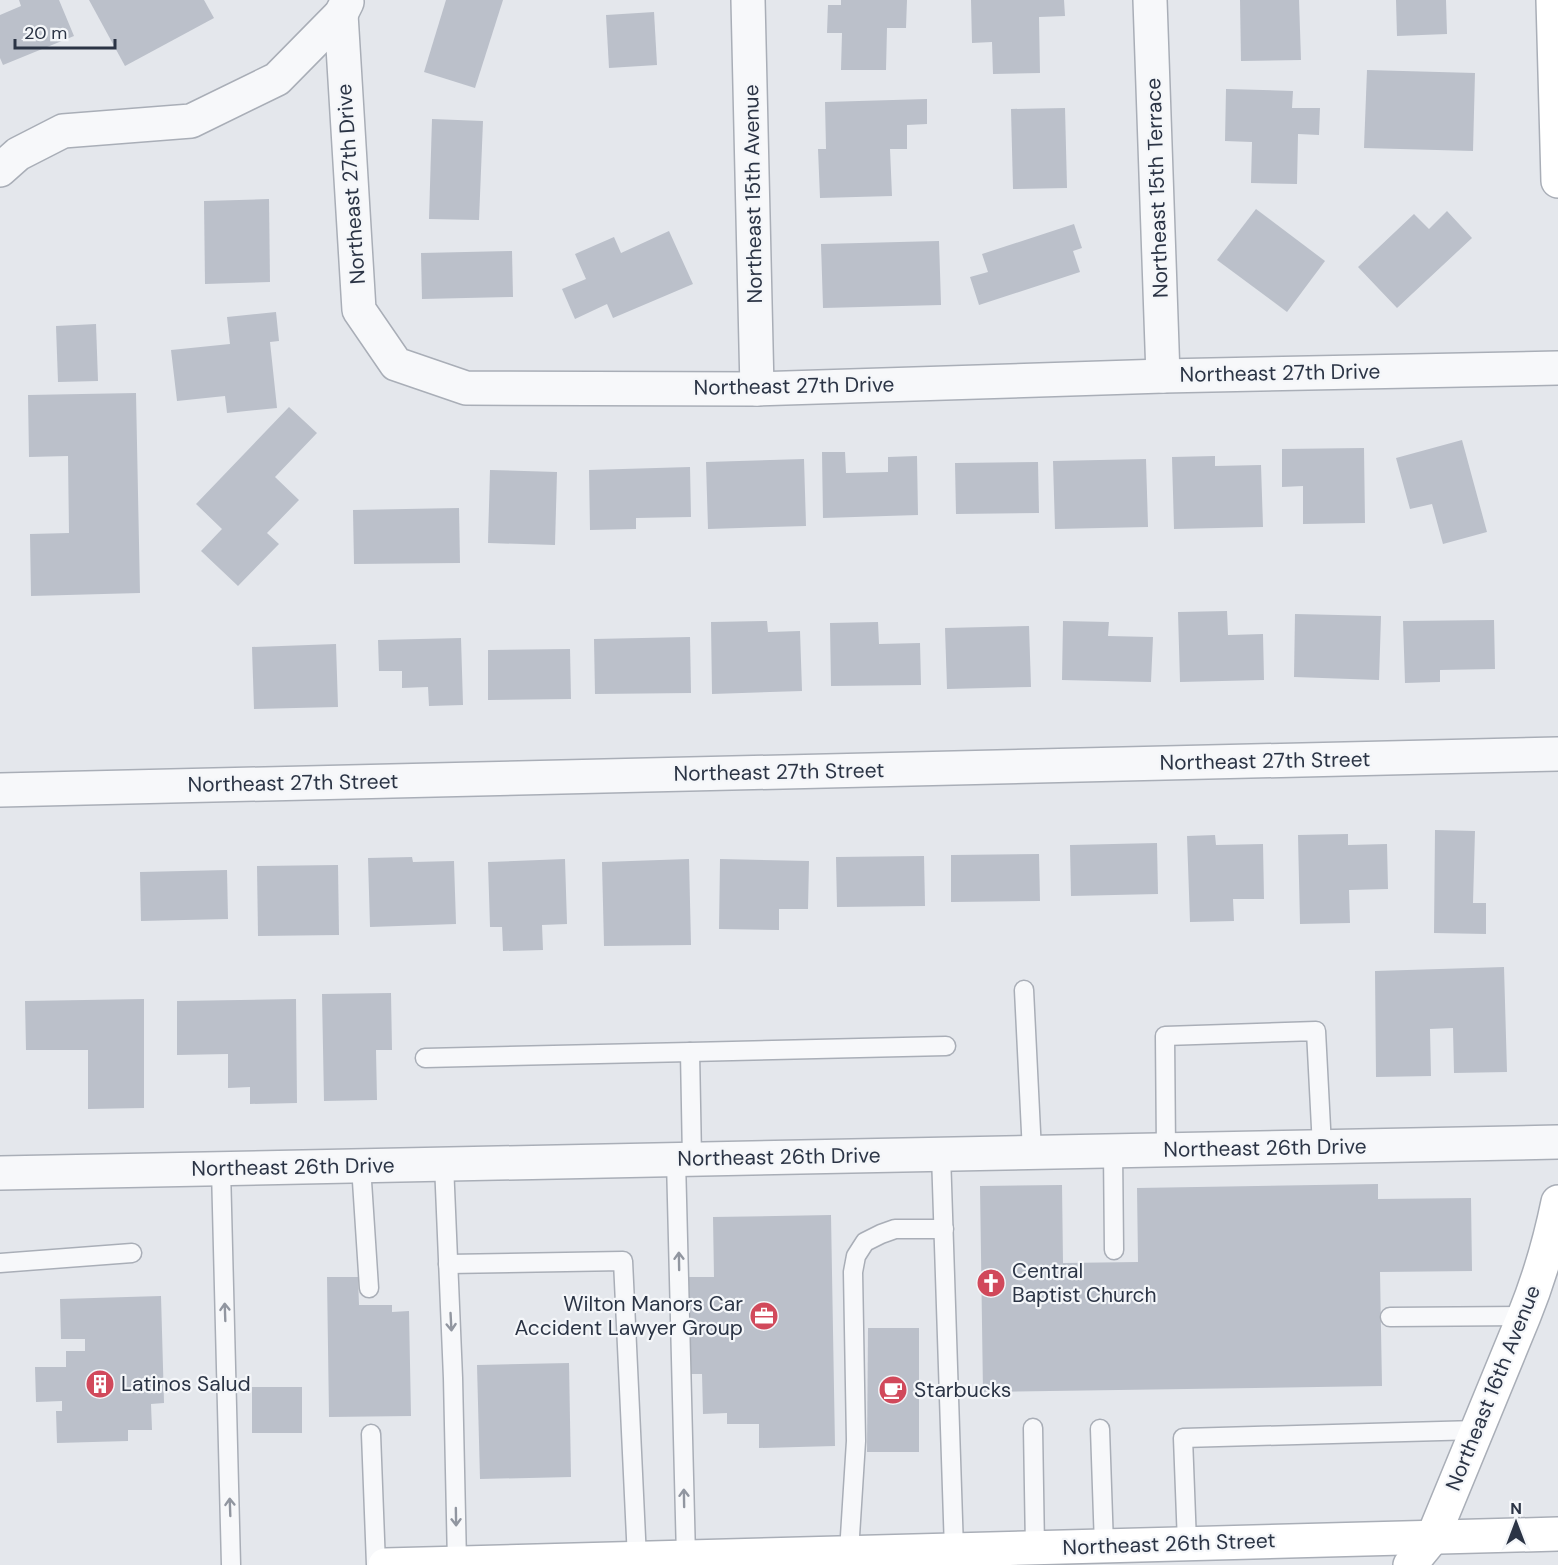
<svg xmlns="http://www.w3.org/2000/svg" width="1558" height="1565" font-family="'DM Sans',sans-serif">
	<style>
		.building { fill: #bbc0ca }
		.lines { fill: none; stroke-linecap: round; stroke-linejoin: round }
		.lane-casing { stroke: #a9aeb7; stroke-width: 21 }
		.street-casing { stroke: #a9aeb7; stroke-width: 36 }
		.secondary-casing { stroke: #a9aeb7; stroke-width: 36 }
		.lane { stroke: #f7f8fa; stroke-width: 18 }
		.street { stroke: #f7f8fa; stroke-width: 33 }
		.secondary { stroke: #fff; stroke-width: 33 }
		.oneway { stroke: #9196a0 }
		.labels { text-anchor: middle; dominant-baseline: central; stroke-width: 4.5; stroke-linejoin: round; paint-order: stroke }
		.street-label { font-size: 21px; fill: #2b3445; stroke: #f4f6f9 }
		.poi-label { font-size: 21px; fill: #2b3445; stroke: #f4f6f9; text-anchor: start }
	</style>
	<rect width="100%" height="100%" fill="#e4e7ec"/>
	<!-- building -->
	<g class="building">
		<path d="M19,0H59L74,36L3,65L0,58V15L21,6Z"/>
		<path d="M89,0H204L214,18L125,66Z"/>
		<path d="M446,0H503L475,88L424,72Z"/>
		<path d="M841,0H907L906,28H887L886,70H841L842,33H827L828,5H841Z"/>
		<path d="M971,0H1064L1065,16L1039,17L1040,73L993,74L992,42L972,43Z"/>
		<path d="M1240,0H1299L1301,60L1241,61Z"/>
		<path d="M1396,0H1446L1447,34L1397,36Z"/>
		<path d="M654,12L657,65L609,68L606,15Z"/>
		<path d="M1367,70L1475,73L1473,151L1364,148Z"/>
		<path d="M1226,89L1293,91L1292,108H1320L1319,135L1298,134L1297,184L1251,183L1252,142L1225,141Z"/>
		<path d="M927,99V124L907,125V149H890L892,196L820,198L818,149H826L825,102Z"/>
		<path d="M1065,108L1067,188L1013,189L1011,109Z"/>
		<path d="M432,119L483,121L479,220L429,219Z"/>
		<path d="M269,199L270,282L205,284L204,201Z"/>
		<path d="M1256,209L1325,261L1287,312L1217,260Z"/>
		<path d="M1447,211L1472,238L1397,308L1358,267L1414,214L1429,229Z"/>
		<path d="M1074,224L1082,248L1073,251L1080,272L979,305L970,277L988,272L982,254Z"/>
		<path d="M669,231L693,284L613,318L607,304L575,319L562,289L586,279L575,254L614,237L621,253Z"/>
		<path d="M939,241L941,305L823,308L821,244Z"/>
		<path d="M512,251L513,297L422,299L421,253Z"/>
		<path d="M276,312L279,341L270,342L277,408L227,413L225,396L177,401L171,350L230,344L227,317Z"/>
		<path d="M96,324L98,381L58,382L56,326Z"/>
		<path d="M136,393L140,593L31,596L30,534L69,533L68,456L29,457L28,395Z"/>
		<path d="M289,407L317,433L275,477L299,500L267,533L279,544L238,586L201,551L222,529L196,504Z"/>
		<path d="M1462,440L1487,532L1443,544L1432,504L1410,509L1396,458Z"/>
		<path d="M1364,448L1365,523L1303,524V486L1282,487V449Z"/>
		<path d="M822,452H845L846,473L888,472V457L917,456L918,515L823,518Z"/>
		<path d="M1215,456V466L1261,465L1263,527L1174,529L1172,457Z"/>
		<path d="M804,459L806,526L708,529L706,462Z"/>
		<path d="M1146,459L1148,527L1055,529L1053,461Z"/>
		<path d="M1038,462L1039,513L956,514L955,463Z"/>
		<path d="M690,467L691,517L636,518V529L590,530L589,470Z"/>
		<path d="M490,470L557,472L555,545L488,543Z"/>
		<path d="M459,508L460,563L354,564L353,510Z"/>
		<path d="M1227,611L1228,635L1263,634L1264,680L1180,682L1178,612Z"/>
		<path d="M1295,614L1381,616L1379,680L1294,677Z"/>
		<path d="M1494,620L1495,669L1440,670V682L1405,683L1403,621Z"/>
		<path d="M767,621L768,632L800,631L802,691L712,694L711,622Z"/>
		<path d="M1063,621L1109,622L1108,636L1153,637L1151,682L1062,680Z"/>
		<path d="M878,622L879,644L920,643L921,685L831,686L830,623Z"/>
		<path d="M1029,626L1031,687L947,689L945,628Z"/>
		<path d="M690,637L691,693L595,694L594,639Z"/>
		<path d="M461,638L463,705L429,706L428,687L402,688V671H379L378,640Z"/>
		<path d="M336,644L338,707L254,709L252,647Z"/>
		<path d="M570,649L571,699L488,700V650Z"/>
		<path d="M1435,830L1475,831L1473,903H1486V934L1434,933Z"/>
		<path d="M1348,834V845L1387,844L1388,889L1349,890L1350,923L1300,924L1298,835Z"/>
		<path d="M1215,835L1216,845L1263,844L1264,899H1233L1234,921L1190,922L1187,836Z"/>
		<path d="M1157,843L1158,894L1071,896L1070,845Z"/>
		<path d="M1039,854L1040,901L951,902V855Z"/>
		<path d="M924,856L925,906L837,907L836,857Z"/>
		<path d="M412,857L413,862L454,861L456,924L370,927L368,858Z"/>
		<path d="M565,859L567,924L542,925L543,950L503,951L502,927H490L488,862Z"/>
		<path d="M689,859L691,945L604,946L602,862Z"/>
		<path d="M720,859L809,861L808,909H779V930L719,929Z"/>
		<path d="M338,865L339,935L258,936L257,866Z"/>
		<path d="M227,870L228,919L141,921L140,872Z"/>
		<path d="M1504,967L1507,1072L1454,1073L1453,1028L1430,1029L1431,1076L1376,1077L1375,971Z"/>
		<path d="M391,993L392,1050H376L377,1100L324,1101L322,994Z"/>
		<path d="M144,999V1108L88,1109V1050H26L25,1001Z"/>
		<path d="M296,999L297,1103L250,1104V1087L228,1088V1054L177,1055V1001Z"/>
		<path d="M1378,1184V1199L1471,1198L1472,1271L1380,1272L1382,1386L983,1392L980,1186L1062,1185L1063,1263L1138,1262L1137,1188Z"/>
		<path d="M831,1215L835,1446L759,1448V1424H727V1413L703,1414L702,1374H690L688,1277H714L713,1217Z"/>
		<path d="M327,1277H358L359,1305H392V1312L409,1311L411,1416L329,1417Z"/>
		<path d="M161,1296L164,1403L151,1404L152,1430H128V1441L57,1443L56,1411H62V1401L36,1402L35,1367H66V1351H85V1339H61L60,1299Z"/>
		<path d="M868,1328H919V1452H867Z"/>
		<path d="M569,1363L571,1477L480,1479L477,1365Z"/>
		<rect x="252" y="1387" width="50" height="46"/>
	</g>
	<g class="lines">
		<!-- lane casing -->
		<g class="lane-casing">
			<g id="lane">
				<path d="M1024,990L1032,1152"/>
				<path d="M690,1052L946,1046"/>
				<path d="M425,1058L690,1052L692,1159"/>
				<path d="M1166,1150L1165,1036L1316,1031L1322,1147"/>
				<path d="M1113,1151L1114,1250"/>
				<path d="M941,1154L954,1550"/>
				<path d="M676,1160L686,1557"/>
				<path d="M444,1164L453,1378L457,1563"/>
				<path d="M361,1166L369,1288"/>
				<path d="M221,1169L231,1565"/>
				<path d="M0,1263L132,1253"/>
				<path d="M448,1264L623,1261L637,1559"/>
				<path d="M1390,1317L1524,1316"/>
				<path d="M1033,1428L1035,1548"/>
				<path d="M1100,1429L1104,1546"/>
				<path d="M371,1434L376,1565"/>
				<path d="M1187,1543L1183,1438L1477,1430"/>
				<path d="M849,1552L856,1441L853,1272L856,1256L865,1242L881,1234L895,1229H944"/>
			</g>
		</g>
		<!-- street casing -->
		<g class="street-casing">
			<g id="street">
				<path d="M748,0L757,389"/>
				<path d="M1150,0L1163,376"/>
				<path d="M341,14L359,310L396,364L466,388L757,389L1163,376L1558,368"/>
				<path d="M0,170L18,154L63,131L191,121L277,79L341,14L347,2"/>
				<path d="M0,790L1558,754"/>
				<path d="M0,1173L1558,1142"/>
			</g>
		</g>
		<!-- secondary casing -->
		<g class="secondary-casing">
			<g id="secondary">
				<path d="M1553,0L1558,181"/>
				<path d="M385,1565L1558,1534"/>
				<path d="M1410,1565L1433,1537L1524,1316C1539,1279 1550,1241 1558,1202"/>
			</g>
		</g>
		<!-- lane -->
		<use href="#lane" class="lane"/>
		<!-- street -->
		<use href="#street" class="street"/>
		<!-- secondary -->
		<use href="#secondary" class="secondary"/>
	</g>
	<!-- one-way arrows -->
	<defs><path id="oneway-shaft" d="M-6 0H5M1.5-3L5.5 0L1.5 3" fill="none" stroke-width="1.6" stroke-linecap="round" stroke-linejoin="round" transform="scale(1.5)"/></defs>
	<g class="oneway">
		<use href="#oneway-shaft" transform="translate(679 1261) rotate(-91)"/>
		<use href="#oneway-shaft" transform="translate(225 1312) rotate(-92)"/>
		<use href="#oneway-shaft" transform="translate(451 1322) rotate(87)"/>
		<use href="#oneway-shaft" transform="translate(684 1498) rotate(-91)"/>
		<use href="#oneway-shaft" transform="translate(230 1507) rotate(-92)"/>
		<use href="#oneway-shaft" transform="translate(456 1517) rotate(89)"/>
	</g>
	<!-- icons -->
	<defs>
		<g id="church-disc" transform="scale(1.5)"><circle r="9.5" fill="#d1495b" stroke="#f4f6f9"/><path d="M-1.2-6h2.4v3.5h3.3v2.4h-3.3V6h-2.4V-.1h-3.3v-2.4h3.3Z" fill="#fff"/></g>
		<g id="office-disc" transform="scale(1.5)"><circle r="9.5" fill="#d1495b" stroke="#f4f6f9"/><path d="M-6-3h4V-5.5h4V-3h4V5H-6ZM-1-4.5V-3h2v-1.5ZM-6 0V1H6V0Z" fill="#fff"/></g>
		<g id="building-disc" transform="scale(1.5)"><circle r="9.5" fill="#d1495b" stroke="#f4f6f9"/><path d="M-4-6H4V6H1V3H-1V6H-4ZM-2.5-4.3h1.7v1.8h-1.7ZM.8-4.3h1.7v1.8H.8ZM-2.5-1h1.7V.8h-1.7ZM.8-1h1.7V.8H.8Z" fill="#fff"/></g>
		<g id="cafe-disc" transform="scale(1.5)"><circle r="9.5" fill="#d1495b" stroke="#f4f6f9"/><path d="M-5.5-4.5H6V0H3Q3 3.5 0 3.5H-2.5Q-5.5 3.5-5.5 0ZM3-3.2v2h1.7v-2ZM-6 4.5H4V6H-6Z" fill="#fff"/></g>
	</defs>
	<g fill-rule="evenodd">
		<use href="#church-disc" x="991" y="1283"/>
		<use href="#office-disc" x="764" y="1316"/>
		<use href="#building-disc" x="100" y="1384"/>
		<use href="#cafe-disc" x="893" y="1390"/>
	</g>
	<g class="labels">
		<!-- street labels -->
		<g class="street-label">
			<text transform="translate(351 184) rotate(-94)">Northeast 27th Drive</text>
			<text transform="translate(1157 188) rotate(-92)">Northeast 15th Terrace</text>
			<text transform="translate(753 194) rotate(-91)">Northeast 15th Avenue</text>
			<text transform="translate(1280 373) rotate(-1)">Northeast 27th Drive</text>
			<text transform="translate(794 386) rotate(-1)">Northeast 27th Drive</text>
			<text transform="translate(1265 761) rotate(-1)">Northeast 27th Street</text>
			<text transform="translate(779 772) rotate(-1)">Northeast 27th Street</text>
			<text transform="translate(293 783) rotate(-1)">Northeast 27th Street</text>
			<text transform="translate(1265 1148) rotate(-1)">Northeast 26th Drive</text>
			<text transform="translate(779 1157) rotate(-1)">Northeast 26th Drive</text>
			<text transform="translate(293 1167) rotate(-1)">Northeast 26th Drive</text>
			<text transform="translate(1493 1388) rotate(-68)">Northeast 16th Avenue</text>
			<text transform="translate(1169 1544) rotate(-2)">Northeast 26th Street</text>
		</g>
		<!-- poi labels -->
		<g class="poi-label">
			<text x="1012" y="1271">Central<tspan x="1012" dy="24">Baptist Church</tspan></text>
			<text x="743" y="1304" text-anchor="end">Wilton Manors Car<tspan x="743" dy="24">Accident Lawyer Group</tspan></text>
			<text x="121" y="1384">Latinos Salud</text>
			<text x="914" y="1390">Starbucks</text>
		</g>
	</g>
	<!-- north arrow -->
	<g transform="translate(1516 1523)" stroke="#f4f6f9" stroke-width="4.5" paint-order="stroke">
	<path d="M0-4.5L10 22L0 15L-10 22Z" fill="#2b3445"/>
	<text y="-9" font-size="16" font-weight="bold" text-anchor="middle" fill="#2b3445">N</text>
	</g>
	<!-- scale -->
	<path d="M15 39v9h100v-9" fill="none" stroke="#2b3445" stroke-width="3"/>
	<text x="24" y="39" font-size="18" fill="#2b3445" stroke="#f4f6f9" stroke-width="4.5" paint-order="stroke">20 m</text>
</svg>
